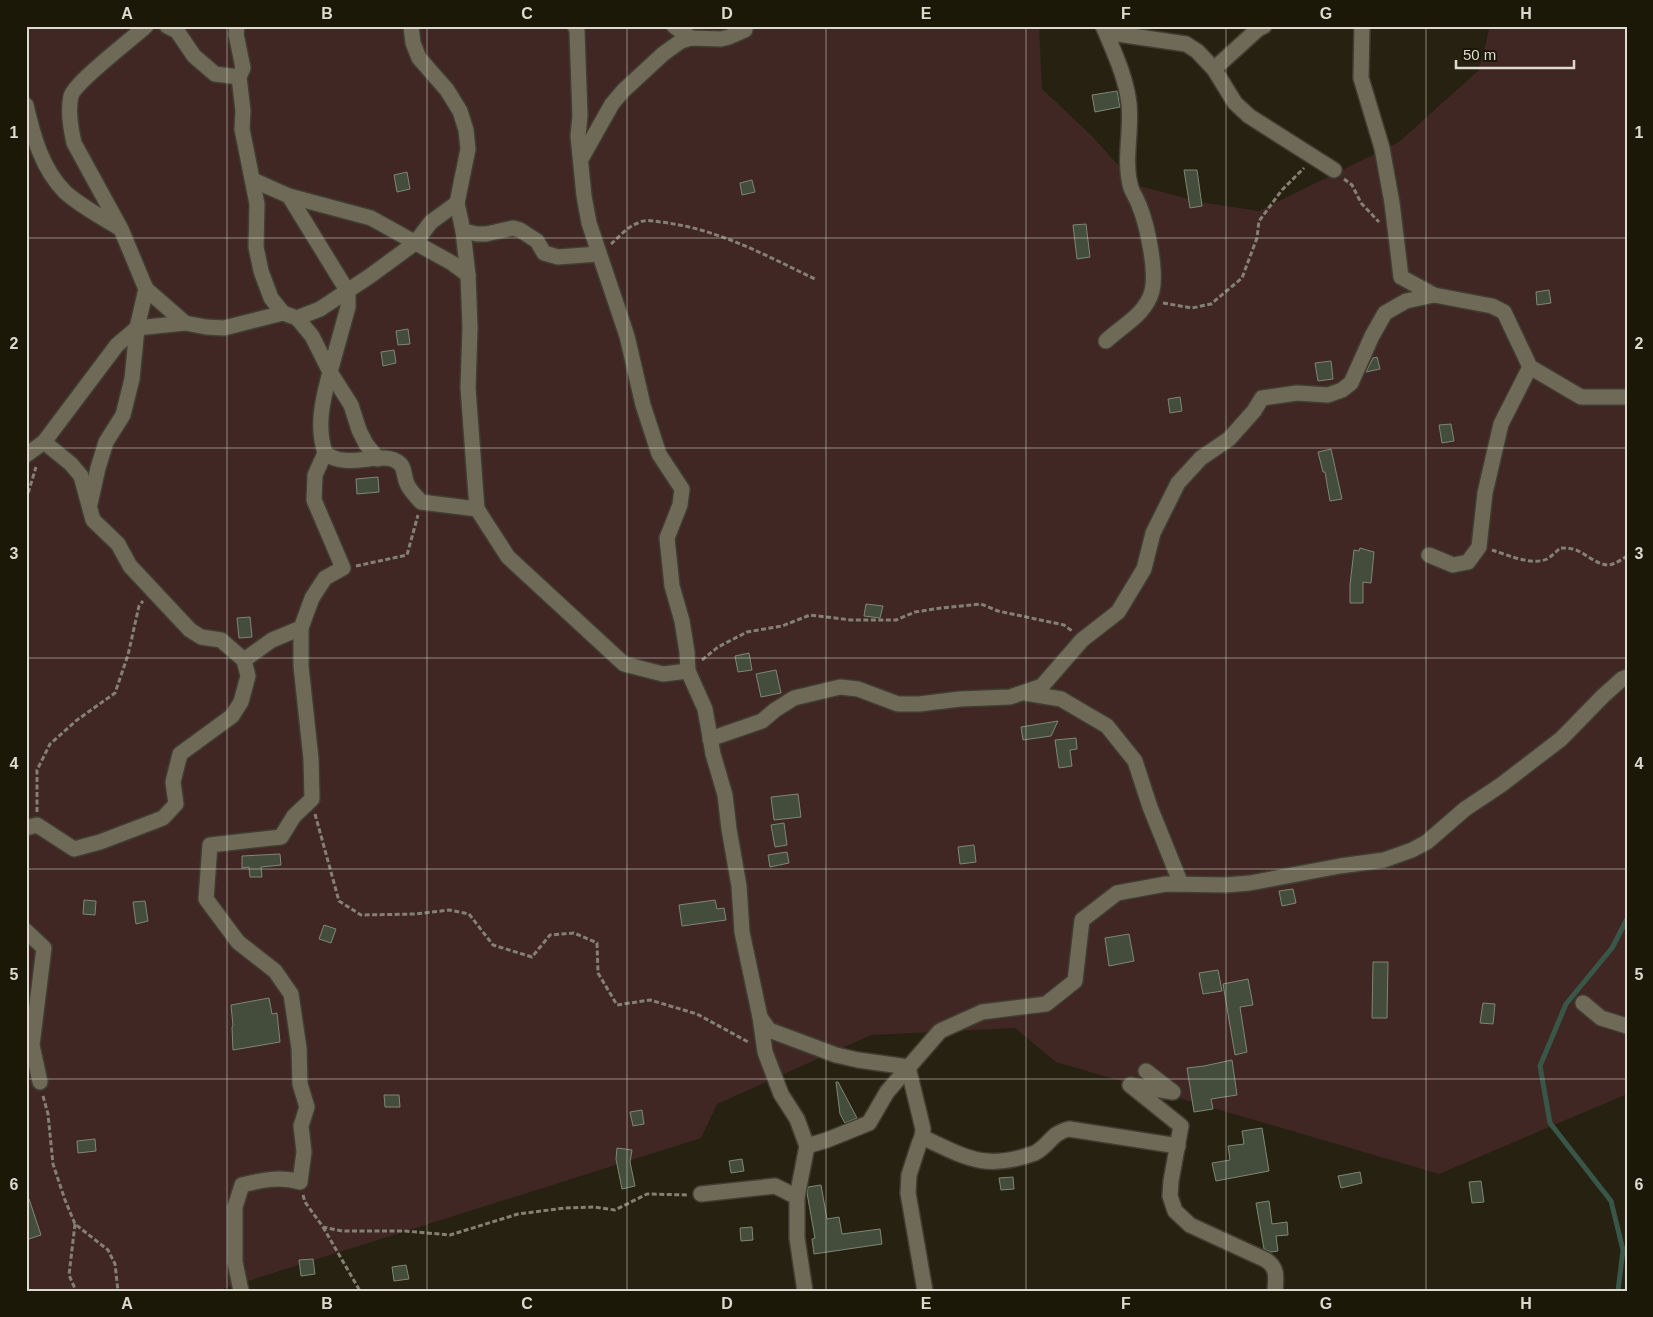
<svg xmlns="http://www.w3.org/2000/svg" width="1653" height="1317" font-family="Arial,sans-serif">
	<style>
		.green { fill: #402723 }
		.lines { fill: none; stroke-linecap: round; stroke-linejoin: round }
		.stream { stroke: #385748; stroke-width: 5 }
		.building { fill: #444c3b; stroke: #7e8775 }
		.minor-casing { stroke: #403d32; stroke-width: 18 }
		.path { stroke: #848073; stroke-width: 3; stroke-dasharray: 5 2.5; stroke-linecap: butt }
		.minor { stroke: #6f6a57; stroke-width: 15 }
		.grid { fill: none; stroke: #dddbd0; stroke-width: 1; stroke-opacity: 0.55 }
		.neatline { fill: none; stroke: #dddbd0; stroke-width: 2 }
		.grid-label { font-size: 16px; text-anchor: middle; font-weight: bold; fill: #dddbd0 }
	</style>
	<rect width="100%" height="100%" fill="#262111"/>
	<!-- green -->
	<path class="green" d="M26,26H1039L1042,89L1091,135L1136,185L1200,202L1259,211L1399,142L1479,70L1490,26H1627V1094L1439,1174L1056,1062L1015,1028L871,1035L717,1104L701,1138L216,1291H26Z"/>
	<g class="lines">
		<!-- stream -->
		<path class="stream" d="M1618,1291L1623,1250L1611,1201L1550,1123L1540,1066L1566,1004L1612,948L1627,919"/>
	</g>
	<!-- building -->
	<g class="building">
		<path d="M1117,91L1120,107L1095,112L1092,95Z"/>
		<path d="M1184,170H1197L1202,206L1190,208Z"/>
		<path d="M407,172L410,189L397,192L394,175Z"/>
		<path d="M752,180L755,192L742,195L740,183Z"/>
		<path d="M1086,224L1090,257L1077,259L1073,225Z"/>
		<path d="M1549,290L1551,303L1537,305L1536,292Z"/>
		<path d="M408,329L410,344L398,345L396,331Z"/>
		<path d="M394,350L396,363L383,366L381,352Z"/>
		<path d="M1377,357L1380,369L1366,372L1373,358Z"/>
		<path d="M1331,361L1333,379L1318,381L1315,363Z"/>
		<path d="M1180,397L1182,411L1170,413L1168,399Z"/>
		<path d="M1451,424L1454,441L1442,443L1439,425Z"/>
		<path d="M1331,449L1342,499L1330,501L1325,472H1323L1318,452Z"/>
		<path d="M378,477L379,492L357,494L356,479Z"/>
		<path d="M1360,548L1374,552L1371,583L1363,582V603H1350V585L1354,550L1359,551Z"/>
		<path d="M866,604L883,606L880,618L864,616Z"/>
		<path d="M250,617L252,637L239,638L237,618Z"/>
		<path d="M749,653L752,670L738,672L735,656Z"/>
		<path d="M776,670L781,693L761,697L756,674Z"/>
		<path d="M1058,721L1051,736L1023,740L1021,727Z"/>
		<path d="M1076,738L1077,749L1070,750L1072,766L1059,768L1055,740Z"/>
		<path d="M798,794L801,817L774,820L771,797Z"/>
		<path d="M784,823L787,845L775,847L771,825Z"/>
		<path d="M974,845L976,862L960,864L958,847Z"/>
		<path d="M787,852L789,863L770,867L768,855Z"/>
		<path d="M280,854L281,865L261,867L262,877H250L249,867L242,868V856Z"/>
		<path d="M1293,889L1296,903L1282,906L1279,891Z"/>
		<path d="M84,900L96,901L95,915L83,914Z"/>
		<path d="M715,900L717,909L724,908L726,920L682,926L679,905Z"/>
		<path d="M145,901L148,921L136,924L133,902Z"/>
		<path d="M324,925L336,929L331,943L319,939Z"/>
		<path d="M1129,934L1134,961L1109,966L1105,938Z"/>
		<path d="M1373,962H1388L1387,1018H1372Z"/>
		<path d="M1218,970L1222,991L1203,994L1199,973Z"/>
		<path d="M1248,979L1253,1005L1240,1007L1247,1052L1235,1055L1223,984Z"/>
		<path d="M269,998L272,1014L277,1013L280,1042L233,1050L232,1027L233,1026L231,1005Z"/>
		<path d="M1483,1003L1495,1004L1493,1024L1480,1023Z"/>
		<path d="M1232,1060L1237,1095L1211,1099L1213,1109L1194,1112L1187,1068L1204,1066Z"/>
		<path d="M836,1082H838L857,1118L845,1123L840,1114Z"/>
		<path d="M384,1095H399L400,1107H385Z"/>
		<path d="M642,1110L644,1124L633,1126L630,1112Z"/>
		<path d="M1262,1128L1269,1171L1216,1181L1212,1163L1230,1160L1228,1146L1244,1144L1242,1131Z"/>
		<path d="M95,1139L96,1151L78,1153L77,1141Z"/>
		<path d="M617,1148L632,1150L630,1162L635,1186L622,1189L616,1159Z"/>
		<path d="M742,1159L744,1171L731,1173L729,1161Z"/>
		<path d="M1360,1172L1362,1183L1341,1188L1338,1176Z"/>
		<path d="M1013,1177L1014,1189L1001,1190L999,1178Z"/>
		<path d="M1481,1181L1484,1202L1472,1203L1469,1182Z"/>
		<path d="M821,1185L827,1219L839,1217L842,1234L880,1229L882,1244L814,1254L812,1239L815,1238L807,1193L808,1187Z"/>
		<path d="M26,1199H29L41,1235L26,1240Z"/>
		<path d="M1269,1201L1272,1224L1287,1222L1288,1235L1276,1236L1278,1251L1271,1252L1264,1249L1256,1203Z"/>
		<path d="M752,1227L753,1240L741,1241L740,1228Z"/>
		<path d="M313,1259L315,1274L301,1276L299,1260Z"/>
		<path d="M406,1265L409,1279L394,1281L392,1267Z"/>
	</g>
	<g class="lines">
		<!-- minor casing -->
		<g class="minor-casing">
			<g id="minor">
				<path d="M167,26L177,31L194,56L215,74L239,77"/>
				<path d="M237,26L236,34L243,68L239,77L243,111L242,129L257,204L256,247L261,271L271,298L283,313"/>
				<path d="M411,26L413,43L419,58L447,90L460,111L466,130L468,149L457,203L463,231L468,275L470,328L468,388L477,509"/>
				<path d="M575,26L577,31L580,116L578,136L584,196L589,223L627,336L643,405L659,454L682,489L680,505L667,538L672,586L682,621L687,652L688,671L705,709L713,754L725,795L729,829L739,886L742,932L760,1017L765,1052L781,1094L797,1119L807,1146L797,1197V1238L805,1291"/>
				<path d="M674,26L691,38"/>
				<path d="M1103,26L1109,31L1118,34L1186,44L1197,51L1214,69L1235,103L1249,116L1334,170"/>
				<path d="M1362,26L1361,78L1382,148L1392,203L1401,277L1434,295L1492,306L1504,312L1530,367L1581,397H1627"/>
				<path d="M1104,28C1114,52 1126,77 1129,104C1132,131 1123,161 1131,188C1133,194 1137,199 1139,205C1147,224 1157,271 1152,291C1146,314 1123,325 1106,341"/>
				<path d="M1214,69L1258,29L1264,26"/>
				<path d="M26,105C33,136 42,169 65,192C79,205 103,218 119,228"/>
				<path d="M581,159L612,104L623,91L663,54L681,41L691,38L721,39L729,37L745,30"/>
				<path d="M253,180L289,196L348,292V307L330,372L351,405L359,430L366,444L378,459"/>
				<path d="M289,196L371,218L452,263L468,275"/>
				<path d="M463,231L477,234H486L513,228L520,230L537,241L544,253L558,257L598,254"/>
				<path d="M146,289L185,323"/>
				<path d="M44,442L71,464L81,476L93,520L118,544L130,566L190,630L201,637L221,640L244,660L272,640L301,628"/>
				<path d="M325,453C347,471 383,449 399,463C404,466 404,475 406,481C408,489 416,496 421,502L477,509L508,557L624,664L663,674L688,671"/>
				<path d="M26,455L44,442L117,345L137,328L185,323L206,327L224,328L283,313L297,318L320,309L370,276L415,243L431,222L457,203"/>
				<path d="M90,504L98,468L106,442L123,415L132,379L137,328L146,289L121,229L74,143C71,130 68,109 71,96C75,82 132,39 146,26"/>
				<path d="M1429,555L1453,565L1468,562L1479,547L1485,493L1501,424L1530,367"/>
				<path d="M1025,693L1061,699L1107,726L1135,761L1150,807L1181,884"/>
				<path d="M710,739L762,721L775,710L794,698L840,687L858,689L898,704H919L960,699L1010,697L1042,686L1082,640L1118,612L1144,569L1153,533L1178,483L1201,458L1229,439L1254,411L1262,398L1297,393L1328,395L1342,390L1351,383L1372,336L1385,313L1406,301L1434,295"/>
				<path d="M26,828L37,825L74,849L100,842L163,818L176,804L173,782L180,754L232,716L241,702L248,676L244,660"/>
				<path d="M26,931L44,948L32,1045L40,1082"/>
				<path d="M1583,1003L1601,1018L1627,1026"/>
				<path d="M760,1017L769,1030L836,1055L858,1060L908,1067L923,1129L922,1137L919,1144L909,1175L908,1193L925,1291"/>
				<path d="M1146,1071L1173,1092L1130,1085L1181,1126L1171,1181L1170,1196L1175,1211L1190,1225L1266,1260C1278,1268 1276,1277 1275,1291"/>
				<path d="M922,1137C967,1158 985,1171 1035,1153C1050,1145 1051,1133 1069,1129L1178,1146"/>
				<path d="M807,1146L827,1140L869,1123L887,1092L940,1031L982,1012L1046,1004L1075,981L1082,920L1117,893L1166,884L1226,885L1250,883L1340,866L1384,860L1412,850L1427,842L1465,809L1501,785L1561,739L1603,696L1622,679L1627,677"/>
				<path d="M701,1194L775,1186L797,1197"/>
				<path d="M241,1291L235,1262V1207L242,1185C262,1180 280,1176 300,1182L304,1152L301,1126L307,1107L300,1084L299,1048L291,994L275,971L238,942L206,899L210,845L281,837L294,816L312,799L311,759L301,666V628L312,598L325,578L343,568L314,500L315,475L325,453C316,425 323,399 330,372L312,336L297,318"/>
			</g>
		</g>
		<!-- path -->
		<g class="path">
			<path d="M1344,179L1352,185L1361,203L1379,222"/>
			<path d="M611,244C619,237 627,227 638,223C645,219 653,221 660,222C716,228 765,255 815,279"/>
			<path d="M1163,303L1192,308L1211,304L1242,278L1257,238L1259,221L1282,190L1304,168"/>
			<path d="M26,500L36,467"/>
			<path d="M1492,550C1508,555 1531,566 1547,559C1552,556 1556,552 1560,548C1565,548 1570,548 1576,550C1586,554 1597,565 1609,565C1615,564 1621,560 1627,556"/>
			<path d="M356,566L407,555L418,515"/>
			<path d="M702,660L718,647L747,632L782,626L810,615L851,620H896L915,612L941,608L981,604L998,611L1064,625L1072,631"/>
			<path d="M37,812V770L50,744L77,720L115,693L128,655L139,606L143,601"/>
			<path d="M315,814L339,901L361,915L416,914L449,910L469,914L493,945L532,957L550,935L574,933L597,943L598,973L617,1005L650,1000L697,1014L750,1043"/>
			<path d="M43,1096L48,1114L53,1164L65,1200L75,1224L108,1250L115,1264L118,1291"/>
			<path d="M303,1195L305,1202L323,1227L342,1231H405L450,1235L518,1214L565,1208L594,1207L615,1210L647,1194L688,1195"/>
			<path d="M75,1224L69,1275L76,1291"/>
			<path d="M323,1227L360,1291"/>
		</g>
		<!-- minor -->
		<use href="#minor" class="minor"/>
	</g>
	<!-- grid -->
	<path class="grid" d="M227,26V1291M427,26V1291M627,26V1291M826,26V1291M1026,26V1291M1226,26V1291M1426,26V1291M26,238H1627M26,448H1627M26,658H1627M26,869H1627M26,1079H1627"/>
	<!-- border -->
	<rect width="1653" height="1317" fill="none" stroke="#1c1808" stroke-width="55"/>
	<!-- scale -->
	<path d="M1456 60v8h118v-8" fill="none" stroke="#dddbd0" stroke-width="2.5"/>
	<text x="1463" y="60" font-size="15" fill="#dddbd0" stroke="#1c1808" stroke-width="4" paint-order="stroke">50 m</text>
	<rect x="28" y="28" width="1598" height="1262" class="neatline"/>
	<g class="grid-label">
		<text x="127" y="19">A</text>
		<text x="327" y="19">B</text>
		<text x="527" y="19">C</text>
		<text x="727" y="19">D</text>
		<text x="926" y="19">E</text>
		<text x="1126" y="19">F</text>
		<text x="1326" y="19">G</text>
		<text x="1526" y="19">H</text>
		<text x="14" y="138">1</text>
		<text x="1639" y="138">1</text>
		<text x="14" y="349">2</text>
		<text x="1639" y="349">2</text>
		<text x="14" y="559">3</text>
		<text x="1639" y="559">3</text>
		<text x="14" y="769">4</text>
		<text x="1639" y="769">4</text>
		<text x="14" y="980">5</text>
		<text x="1639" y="980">5</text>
		<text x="14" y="1190">6</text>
		<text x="1639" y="1190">6</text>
		<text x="127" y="1309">A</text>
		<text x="327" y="1309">B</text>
		<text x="527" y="1309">C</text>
		<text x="727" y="1309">D</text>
		<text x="926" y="1309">E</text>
		<text x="1126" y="1309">F</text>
		<text x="1326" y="1309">G</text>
		<text x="1526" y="1309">H</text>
	</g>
</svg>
